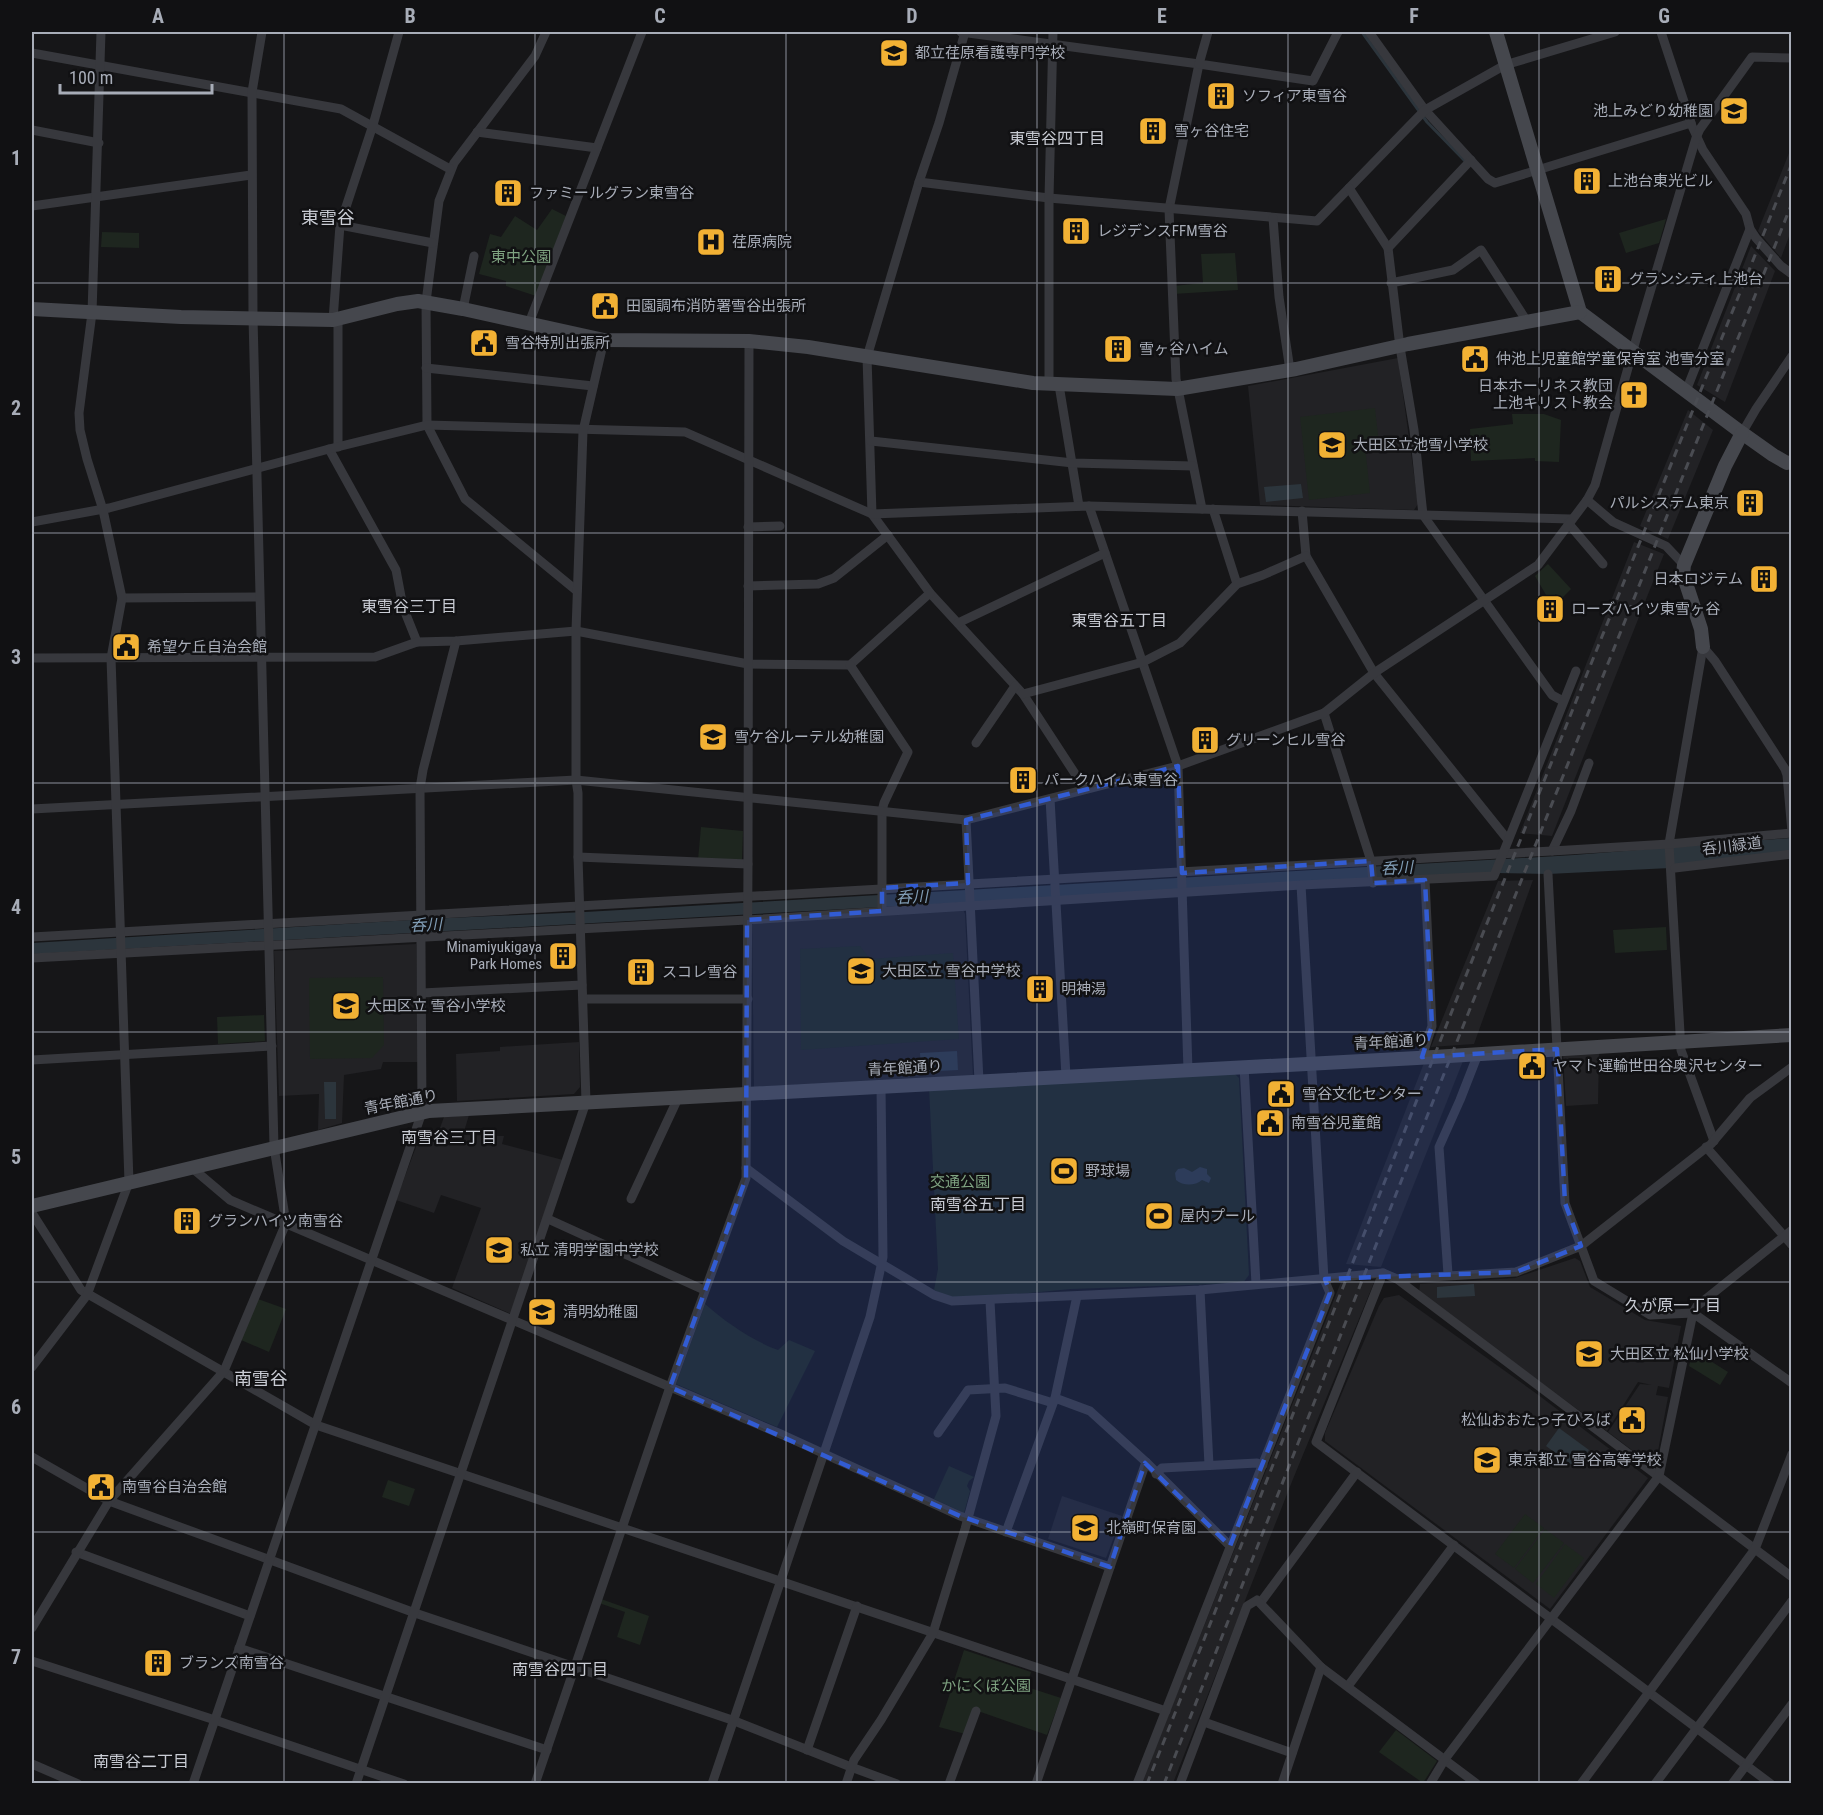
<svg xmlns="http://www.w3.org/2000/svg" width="1823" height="1815" font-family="'Roboto Condensed','Noto Sans JP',sans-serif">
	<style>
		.built { fill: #222225 }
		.green { fill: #1e261f }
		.water { fill: #2c353c }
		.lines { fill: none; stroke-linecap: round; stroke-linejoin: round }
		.stream { stroke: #2c353c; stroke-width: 3 }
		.street { stroke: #37383d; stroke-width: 9 }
		.secondary { stroke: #45474d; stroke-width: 14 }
		.rail { stroke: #4a4c52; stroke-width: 3; stroke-dasharray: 8 6; stroke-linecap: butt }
		.marked { fill: #325cd3; fill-opacity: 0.2; stroke: #325cd3; stroke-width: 4.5; stroke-dasharray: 12 8; stroke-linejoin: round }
		.grid { fill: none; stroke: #a8adb8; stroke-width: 1.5; stroke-opacity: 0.55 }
		.labels { text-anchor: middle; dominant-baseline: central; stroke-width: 5; stroke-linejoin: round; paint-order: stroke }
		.poi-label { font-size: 15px; fill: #a8adb8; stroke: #111113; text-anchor: start }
		.park-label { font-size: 15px; fill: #7fa381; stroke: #111113 }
		.street-label { font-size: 15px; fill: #a8adb8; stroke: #111113 }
		.neighbourhood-label { font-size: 16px; fill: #c9ccd4; stroke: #111113 }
		.water-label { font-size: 16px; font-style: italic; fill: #7f9bb3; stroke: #111113 }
		.quarter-label { font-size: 18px; fill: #c9ccd4; stroke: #111113 }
		.neatline { fill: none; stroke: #a8adb8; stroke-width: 2 }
		.grid-label { font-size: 20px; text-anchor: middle; font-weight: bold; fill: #a8adb8 }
	</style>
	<rect width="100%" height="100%" fill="#161618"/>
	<!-- built -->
	<g class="built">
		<path d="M1791,148V231L1781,258L1758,231Z"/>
		<path d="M1751,246L1775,271L1725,402L1697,385Z"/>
		<path d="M1398,358L1418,504L1414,510L1260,505L1248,386Z"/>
		<path d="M1688,410L1713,430L1668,539L1640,526Z"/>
		<path d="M1634,542L1664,554L1552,836L1520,833Z"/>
		<path d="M1533,880L1474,1044L1431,1047L1498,881Z"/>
		<path d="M963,909L965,914L973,1076L754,1087L752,925L758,920Z"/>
		<path d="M416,944L418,1062H383L381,1069L344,1075L342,1123L318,1130L319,1094L279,1096L274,951Z"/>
		<path d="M579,1042L580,1087L574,1094L457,1101L456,1054L500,1051V1047Z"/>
		<path d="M1599,1050L1598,1104L1566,1106L1563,1054Z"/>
		<path d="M1463,1061L1381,1267L1346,1264L1424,1063Z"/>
		<path d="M469,1115L463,1135L504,1136L502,1144L563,1160L511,1314L452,1288L481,1208L441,1195L434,1213L396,1200L419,1139H436L444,1117Z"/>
		<path d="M1575,1258L1580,1261L1590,1287L1645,1320L1681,1326L1669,1388L1658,1386L1656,1395L1668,1397L1656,1462L1649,1463L1608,1432L1640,1384L1652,1385L1638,1382L1607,1431L1419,1293L1420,1284L1515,1278Z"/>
		<path d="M1375,1280L1293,1479L1173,1783L1141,1784L1341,1282Z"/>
		<path d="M1399,1295L1537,1394L1648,1478L1550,1609L1325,1441V1433L1379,1306L1384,1298Z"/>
		<path d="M1062,1496L1122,1516L1106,1558L1048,1539Z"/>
	</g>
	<!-- green -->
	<g class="green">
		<path d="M552,209L566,216L536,296L506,286V281L479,274L490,234L501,237L515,216L537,230Z"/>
		<path d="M1666,219L1659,243L1626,253L1619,233Z"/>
		<path d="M102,232L139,233V248L101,247Z"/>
		<path d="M1235,253L1238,290L1173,294V286L1203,283L1201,254Z"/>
		<path d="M1375,408L1379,444L1365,446L1370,493L1309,500L1300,417Z"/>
		<path d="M1512,414H1544L1561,420L1559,462L1535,461V458L1471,461L1470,429L1513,424Z"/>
		<path d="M1548,564L1571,589L1561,599L1556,594L1549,600L1535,576Z"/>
		<path d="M701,827L743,831L742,860H698Z"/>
		<path d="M1666,927L1667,950L1615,953L1613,930Z"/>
		<path d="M860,946L870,959L953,953L959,1039L801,1050L800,949Z"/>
		<path d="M383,977L384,1045L372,1058L310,1059L309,978Z"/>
		<path d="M264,1015L265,1041L218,1044L217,1017Z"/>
		<path d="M1232,1071L1239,1078L1249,1275L1243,1283L1071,1289L954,1300L934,1290L938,1269L929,1088Z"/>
		<path d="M258,1299L286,1309L269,1352L241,1340Z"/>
		<path d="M705,1304C727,1323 751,1340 778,1350L789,1340L815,1351L777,1427L676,1384Z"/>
		<path d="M1693,1350L1728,1372L1720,1385L1689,1366Z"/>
		<path d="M949,1466L974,1477L969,1481L967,1486L970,1491L964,1513L934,1499Z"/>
		<path d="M388,1480L415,1489L409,1506L382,1497Z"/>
		<path d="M1525,1514L1544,1528L1514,1568L1495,1554Z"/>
		<path d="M1545,1529L1564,1543L1533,1583L1515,1569Z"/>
		<path d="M1565,1544L1584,1558L1554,1598L1536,1584Z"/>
		<path d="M601,1599L649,1616L640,1645L617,1637L625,1612L599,1603Z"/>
		<path d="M964,1650L1031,1672L1027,1687L1061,1698L1047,1735L975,1710L965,1734L939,1727Z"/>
		<path d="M1396,1730L1437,1761L1423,1783L1379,1752Z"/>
	</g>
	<!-- water -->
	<g class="water">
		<path d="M1301,484L1303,498L1266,502L1264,487Z"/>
		<path d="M1791,838V853L1670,868L1548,874L1495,873L32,954V943L427,919L585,912L1574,855Z"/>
		<path d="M957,1051L958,1070L921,1072L920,1053Z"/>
		<path d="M324,1082H336V1119H325Z"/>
		<path d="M1200,1167L1207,1169V1174L1211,1178L1209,1183L1202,1180C1195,1186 1183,1186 1176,1180L1175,1173L1178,1169L1184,1168L1192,1172Z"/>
		<path d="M1474,1284L1475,1296L1437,1298V1287Z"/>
		<path d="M1559,1428L1589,1450L1576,1468L1546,1446Z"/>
	</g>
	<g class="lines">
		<!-- stream -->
		<path class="stream" d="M1362,32L1427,122L1465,161"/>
		<!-- street -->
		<g class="street">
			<path d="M546,32L535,56L454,163L439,201L426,302L427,425L465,499L577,591"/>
			<path d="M961,32L1199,64L1169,209L1176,379L1202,509"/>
			<path d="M965,32L939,123L919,182L867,357L872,514L930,593L1023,694L1085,789"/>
			<path d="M1208,32L1199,64L1313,81L1338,32"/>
			<path d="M1369,32L1425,110L1488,179L1495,183L1691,123"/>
			<path d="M1661,32L1692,126L1703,150L1746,214L1750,229L1756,238L1781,266L1792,274"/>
			<path d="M32,53L341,109L450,169"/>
			<path d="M32,130L99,143"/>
			<path d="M477,132L597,148"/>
			<path d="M919,182L1049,198L1317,221L1425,110L1505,65L1615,32"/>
			<path d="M1349,188L1388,248L1400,347L1414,430L1423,515L1552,695L1563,701"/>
			<path d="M32,206L251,175"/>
			<path d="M1273,218L1279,297L1290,370"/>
			<path d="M340,225L433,243"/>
			<path d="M1388,248L1471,160"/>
			<path d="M1391,283L1453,270L1481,250L1528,323"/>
			<path d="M463,309L474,256"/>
			<path d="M338,319V447"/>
			<path d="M333,320L340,225L373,125L399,32"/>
			<path d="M529,323L642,32"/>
			<path d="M426,368L593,386"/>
			<path d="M1049,385V198L1053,32"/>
			<path d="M1059,385L1079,506"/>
			<path d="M1686,391L1750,229"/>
			<path d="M1742,433L1756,409L1792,356"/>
			<path d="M871,441L1073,463L1193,466"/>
			<path d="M329,449L396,570L403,607L417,642"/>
			<path d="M1587,500L1613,522L1666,546L1684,565"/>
			<path d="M1089,506L1178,766L1188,1070"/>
			<path d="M1213,509L1237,584"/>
			<path d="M1302,511L1306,556L1374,673L1508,840"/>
			<path d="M32,522L109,508L329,449L427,425L685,432L872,514L1089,506L1571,519"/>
			<path d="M1568,523L1603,564"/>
			<path d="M748,527L780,526"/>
			<path d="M748,586L818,584L834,578L888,535"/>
			<path d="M122,598L258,597"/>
			<path d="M958,623L1105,553"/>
			<path d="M1703,647L1669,844L1681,1050L1714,1141"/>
			<path d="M1703,647L1715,661L1785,769L1787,775L1792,832"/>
			<path d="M32,658L375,657L417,642L456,641L576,631L748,664L850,665L930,593"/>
			<path d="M850,665L908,752L884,803L882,811V911"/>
			<path d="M1023,694L1143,662L1180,643L1237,584L1263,575L1306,556"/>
			<path d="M1324,713L1371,861L1373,883"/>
			<path d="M976,743L1015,686"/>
			<path d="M1050,799L1066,1076"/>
			<path d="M32,809L576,780L966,820L1178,766L1324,713L1374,673L1538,565L1587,500L1595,485L1637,336L1696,138L1700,129L1752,57L1792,58"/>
			<path d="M966,820L979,1081"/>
			<path d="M1552,851L1571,811L1589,763"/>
			<path d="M578,857L748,864"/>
			<path d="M1675,868L1792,854"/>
			<path d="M1548,874L1565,1203L1594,1281L1650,1315L1693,1313L1792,1383"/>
			<path d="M32,937L1552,851L1669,844L1792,833"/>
			<path d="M32,958L747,920L1301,885L1494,876L1576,671"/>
			<path d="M422,993L582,985"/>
			<path d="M583,999H748"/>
			<path d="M1422,1057L1432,1026L1425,880"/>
			<path d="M32,1060L272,1046"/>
			<path d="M1244,1066L1256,1284"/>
			<path d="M1706,1147L1792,1245"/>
			<path d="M191,1167L230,1200L783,1435L960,1516L1110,1567"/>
			<path d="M746,1168L843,1241L934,1295L952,1301L1200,1290L1383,1273L1397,1279L1792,1577"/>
			<path d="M631,1199L679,1096"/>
			<path d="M32,1213L81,1290L316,1425L1166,1711"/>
			<path d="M548,1219L704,1290"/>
			<path d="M1383,1273L1316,1442L1771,1784"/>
			<path d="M1448,1274L1439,1147L1460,1100L1478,1054"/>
			<path d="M1397,1279L1516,1272L1581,1246L1711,1144L1750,1098L1792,1067"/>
			<path d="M1200,1290L1209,1465"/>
			<path d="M32,1367L87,1295L129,1182L111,658L122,598L103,510L87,459L80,430L79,413L92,313L101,32"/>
			<path d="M1055,1398L1090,1411L1146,1462L1230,1546"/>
			<path d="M938,1433L968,1390L1005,1388L1053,1403"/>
			<path d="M32,1457L109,1501L415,1613L732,1720L851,1767L897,1784"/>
			<path d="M1156,1474L1162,1468L1257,1463L1263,1465"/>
			<path d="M1006,1532L1055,1398L1077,1296"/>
			<path d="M76,1552L250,1616"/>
			<path d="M1261,1602L1357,1472"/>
			<path d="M32,1628L109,1501L224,1371L286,1223L274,1147L253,318L252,92L262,32"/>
			<path d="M239,1648L547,1750"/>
			<path d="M32,1661L215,1720L404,1784"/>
			<path d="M1348,1686L1454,1545"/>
			<path d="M1204,1722L1292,1753"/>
			<path d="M807,1750L857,1606"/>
			<path d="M32,1764L78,1784"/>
			<path d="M193,1784L422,1112L420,788L423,770L456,641"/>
			<path d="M356,1784L586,1102L578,857V793L576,780V631L583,431L604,340"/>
			<path d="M535,1784L670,1387L746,1178L748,864L749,341"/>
			<path d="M712,1784L870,1317L883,1257L881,1086"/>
			<path d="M846,1784L854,1760L881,1720L933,1633L965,1529L996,1416L990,1301"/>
			<path d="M949,1784L976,1711"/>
			<path d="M1036,1784L1146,1462"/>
			<path d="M1137,1784L1330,1293L1324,1279L1301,885"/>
			<path d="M1180,1784L1247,1606L1257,1600L1321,1667L1477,1784"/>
			<path d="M1282,1784L1321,1667"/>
			<path d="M1430,1784L1445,1759L1659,1476L1693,1313L1697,1306L1792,1230"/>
			<path d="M1581,1784L1755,1549L1792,1454"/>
			<path d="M1655,1784L1792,1601"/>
			<path d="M1732,1784L1792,1704"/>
		</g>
		<!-- secondary -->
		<g class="secondary">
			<path d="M1496,32L1580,312L1742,433L1773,455L1787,463L1792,462"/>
			<path d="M32,309L181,317L333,320L397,304L418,301L463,309L604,340L749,341L808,347L1033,383L1177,389L1296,369L1408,344L1580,312"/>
			<path d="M1703,647L1701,629L1683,574L1684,565L1725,466L1742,433"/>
			<path d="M32,1206L429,1111L1417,1058L1792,1035"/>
		</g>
		<!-- rail -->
		<g class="rail">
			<path d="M1147,1784L1467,973L1792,163"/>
			<path d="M1164,1784L1402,1179L1792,203"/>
		</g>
	</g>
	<!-- marked area -->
	<path class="marked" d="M1178,766L1182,873L1371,861L1373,883L1425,880L1432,1026L1422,1057L1557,1049L1565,1203L1581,1246L1516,1272L1325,1279L1330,1293L1230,1546L1145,1463L1110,1567L960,1516L670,1387L746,1178L747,920L882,911V888L968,883L966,820Z"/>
	<!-- grid -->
	<path class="grid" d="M284,32V1784M535,32V1784M786,32V1784M1037,32V1784M1288,32V1784M1539,32V1784M32,283H1792M32,533H1792M32,783H1792M32,1032H1792M32,1282H1792M32,1532H1792"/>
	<!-- icons -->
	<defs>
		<g id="school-square" transform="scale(1.5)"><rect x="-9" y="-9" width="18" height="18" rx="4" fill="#f2b134" stroke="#111113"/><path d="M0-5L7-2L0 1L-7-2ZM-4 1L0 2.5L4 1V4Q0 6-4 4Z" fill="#111"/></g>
		<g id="building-square" transform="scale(1.5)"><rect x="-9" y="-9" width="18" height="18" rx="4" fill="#f2b134" stroke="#111113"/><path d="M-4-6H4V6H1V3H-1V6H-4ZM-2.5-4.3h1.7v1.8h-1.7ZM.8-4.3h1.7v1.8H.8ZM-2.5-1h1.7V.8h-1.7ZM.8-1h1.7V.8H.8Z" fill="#111"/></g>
		<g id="hospital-square" transform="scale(1.5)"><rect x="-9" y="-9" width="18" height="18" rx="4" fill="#f2b134" stroke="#111113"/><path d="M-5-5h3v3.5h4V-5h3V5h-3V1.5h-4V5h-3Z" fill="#111"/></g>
		<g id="civic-square" transform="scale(1.5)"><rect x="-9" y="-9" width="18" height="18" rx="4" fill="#f2b134" stroke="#111113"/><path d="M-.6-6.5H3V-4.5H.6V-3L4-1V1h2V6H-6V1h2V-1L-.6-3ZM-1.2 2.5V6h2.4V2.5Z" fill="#111"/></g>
		<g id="church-square" transform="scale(1.5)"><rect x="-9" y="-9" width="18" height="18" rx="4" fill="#f2b134" stroke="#111113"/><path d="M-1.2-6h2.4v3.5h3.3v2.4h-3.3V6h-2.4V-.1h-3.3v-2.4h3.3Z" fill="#111"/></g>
		<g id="stadium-square" transform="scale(1.5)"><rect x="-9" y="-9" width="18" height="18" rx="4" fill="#f2b134" stroke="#111113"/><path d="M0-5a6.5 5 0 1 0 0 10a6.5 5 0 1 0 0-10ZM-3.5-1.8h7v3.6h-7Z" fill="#111"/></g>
	</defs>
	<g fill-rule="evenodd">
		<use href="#school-square" x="894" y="53"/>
		<use href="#building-square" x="1221" y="96"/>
		<use href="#school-square" x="1734" y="111"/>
		<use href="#building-square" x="1153" y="131"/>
		<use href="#building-square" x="1587" y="181"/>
		<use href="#building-square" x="508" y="193"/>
		<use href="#building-square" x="1076" y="231"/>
		<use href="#hospital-square" x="711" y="242"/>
		<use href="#building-square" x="1608" y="279"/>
		<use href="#civic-square" x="605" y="306"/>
		<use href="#civic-square" x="484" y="343"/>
		<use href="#building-square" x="1118" y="349"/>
		<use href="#civic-square" x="1475" y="359"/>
		<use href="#church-square" x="1634" y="395"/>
		<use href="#school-square" x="1332" y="445"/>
		<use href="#building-square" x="1750" y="503"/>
		<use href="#building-square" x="1764" y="579"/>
		<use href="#building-square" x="1550" y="609"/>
		<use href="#civic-square" x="126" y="647"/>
		<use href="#school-square" x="713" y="737"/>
		<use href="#building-square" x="1205" y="740"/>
		<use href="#building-square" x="1023" y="780"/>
		<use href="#building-square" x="563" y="956"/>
		<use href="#school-square" x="861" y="971"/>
		<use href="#building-square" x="641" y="972"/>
		<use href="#building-square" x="1040" y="989"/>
		<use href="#school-square" x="346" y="1006"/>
		<use href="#civic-square" x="1532" y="1066"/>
		<use href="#civic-square" x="1281" y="1094"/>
		<use href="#civic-square" x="1270" y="1123"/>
		<use href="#stadium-square" x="1064" y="1171"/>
		<use href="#stadium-square" x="1159" y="1216"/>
		<use href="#building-square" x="187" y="1221"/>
		<use href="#school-square" x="499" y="1250"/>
		<use href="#school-square" x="542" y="1312"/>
		<use href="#school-square" x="1589" y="1354"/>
		<use href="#civic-square" x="1632" y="1420"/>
		<use href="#school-square" x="1487" y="1460"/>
		<use href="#civic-square" x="101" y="1487"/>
		<use href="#school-square" x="1085" y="1528"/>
		<use href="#building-square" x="158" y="1663"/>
	</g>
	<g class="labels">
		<!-- poi labels -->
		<g class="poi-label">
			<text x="915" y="53">都立荏原看護専門学校</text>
			<text x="1242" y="96">ソフィア東雪谷</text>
			<text x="1713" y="111" text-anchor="end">池上みどり幼稚園</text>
			<text x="1174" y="131">雪ヶ谷住宅</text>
			<text x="1608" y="181">上池台東光ビル</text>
			<text x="529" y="193">ファミールグラン東雪谷</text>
			<text x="1097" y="231">レジデンスFFM雪谷</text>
			<text x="732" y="242">荏原病院</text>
			<text x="1629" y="279">グランシティ上池台</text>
			<text x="626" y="306">田園調布消防署雪谷出張所</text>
			<text x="505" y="343">雪谷特別出張所</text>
			<text x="1139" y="349">雪ヶ谷ハイム</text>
			<text x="1496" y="359">仲池上児童館学童保育室 池雪分室</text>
			<text x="1613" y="386" text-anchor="end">日本ホーリネス教団<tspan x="1613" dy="17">上池キリスト教会</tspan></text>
			<text x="1353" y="445">大田区立池雪小学校</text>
			<text x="1729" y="503" text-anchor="end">パルシステム東京</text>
			<text x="1743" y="579" text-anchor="end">日本ロジテム</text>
			<text x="1571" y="609">ローズハイツ東雪ヶ谷</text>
			<text x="147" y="647">希望ケ丘自治会館</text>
			<text x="734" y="737">雪ケ谷ルーテル幼稚園</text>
			<text x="1226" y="740">グリーンヒル雪谷</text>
			<text x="1044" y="780">パークハイム東雪谷</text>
			<text x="542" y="947" text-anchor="end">Minamiyukigaya<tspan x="542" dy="17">Park Homes</tspan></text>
			<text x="882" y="971">大田区立 雪谷中学校</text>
			<text x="662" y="972">スコレ雪谷</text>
			<text x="1061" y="989">明神湯</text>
			<text x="367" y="1006">大田区立 雪谷小学校</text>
			<text x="1553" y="1066">ヤマト運輸世田谷奥沢センター</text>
			<text x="1302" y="1094">雪谷文化センター</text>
			<text x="1291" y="1123">南雪谷児童館</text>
			<text x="1085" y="1171">野球場</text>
			<text x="1180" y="1216">屋内プール</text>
			<text x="208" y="1221">グランハイツ南雪谷</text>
			<text x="520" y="1250">私立 清明学園中学校</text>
			<text x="563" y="1312">清明幼稚園</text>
			<text x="1610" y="1354">大田区立 松仙小学校</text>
			<text x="1611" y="1420" text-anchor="end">松仙おおたっ子ひろば</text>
			<text x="1508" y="1460">東京都立 雪谷高等学校</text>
			<text x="122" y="1487">南雪谷自治会館</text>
			<text x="1106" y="1528">北嶺町保育園</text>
			<text x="179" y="1663">ブランズ南雪谷</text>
		</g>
		<!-- park labels -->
		<g class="park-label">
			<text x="521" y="257">東中公園</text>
			<text x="960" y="1182">交通公園</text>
			<text x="986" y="1686">かにくぼ公園</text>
		</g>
		<!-- street labels -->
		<g class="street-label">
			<text transform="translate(1732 846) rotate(-7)">呑川緑道</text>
			<text transform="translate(1391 1042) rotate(-3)">青年館通り</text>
			<text transform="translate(905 1068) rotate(-3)">青年館通り</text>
			<text transform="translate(401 1102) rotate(-11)">青年館通り</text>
		</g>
		<!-- neighbourhood labels -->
		<g class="neighbourhood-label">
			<text x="1057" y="138">東雪谷四丁目</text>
			<text x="409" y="606">東雪谷三丁目</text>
			<text x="1119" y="620">東雪谷五丁目</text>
			<text x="449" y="1137">南雪谷三丁目</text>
			<text x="978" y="1204">南雪谷五丁目</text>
			<text x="1673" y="1305">久が原一丁目</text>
			<text x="560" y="1669">南雪谷四丁目</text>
			<text x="141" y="1761">南雪谷二丁目</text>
		</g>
		<!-- water labels -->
		<g class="water-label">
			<text transform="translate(1397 868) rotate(-3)">呑川</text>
			<text transform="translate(912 897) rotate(-3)">呑川</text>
			<text transform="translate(426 925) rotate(-3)">呑川</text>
		</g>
		<!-- quarter labels -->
		<g class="quarter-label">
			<text x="328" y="217">東雪谷</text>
			<text x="261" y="1378">南雪谷</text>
		</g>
	</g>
	<!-- border -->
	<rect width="1823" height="1815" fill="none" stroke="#111113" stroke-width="66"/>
	<!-- scale -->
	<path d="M60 84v9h152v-9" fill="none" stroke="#a8adb8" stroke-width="3"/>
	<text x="69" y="84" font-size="18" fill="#a8adb8" stroke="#111113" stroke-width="4.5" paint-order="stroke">100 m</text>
	<rect x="33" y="33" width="1757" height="1749" class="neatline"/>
	<g class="grid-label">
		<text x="158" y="23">A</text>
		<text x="410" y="23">B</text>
		<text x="660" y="23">C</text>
		<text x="912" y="23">D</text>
		<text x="1162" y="23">E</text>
		<text x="1414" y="23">F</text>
		<text x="1664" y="23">G</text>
		<text x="16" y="165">1</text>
		<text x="16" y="415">2</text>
		<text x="16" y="664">3</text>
		<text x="16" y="914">4</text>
		<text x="16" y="1164">5</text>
		<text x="16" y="1414">6</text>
		<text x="16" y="1664">7</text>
	</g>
</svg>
